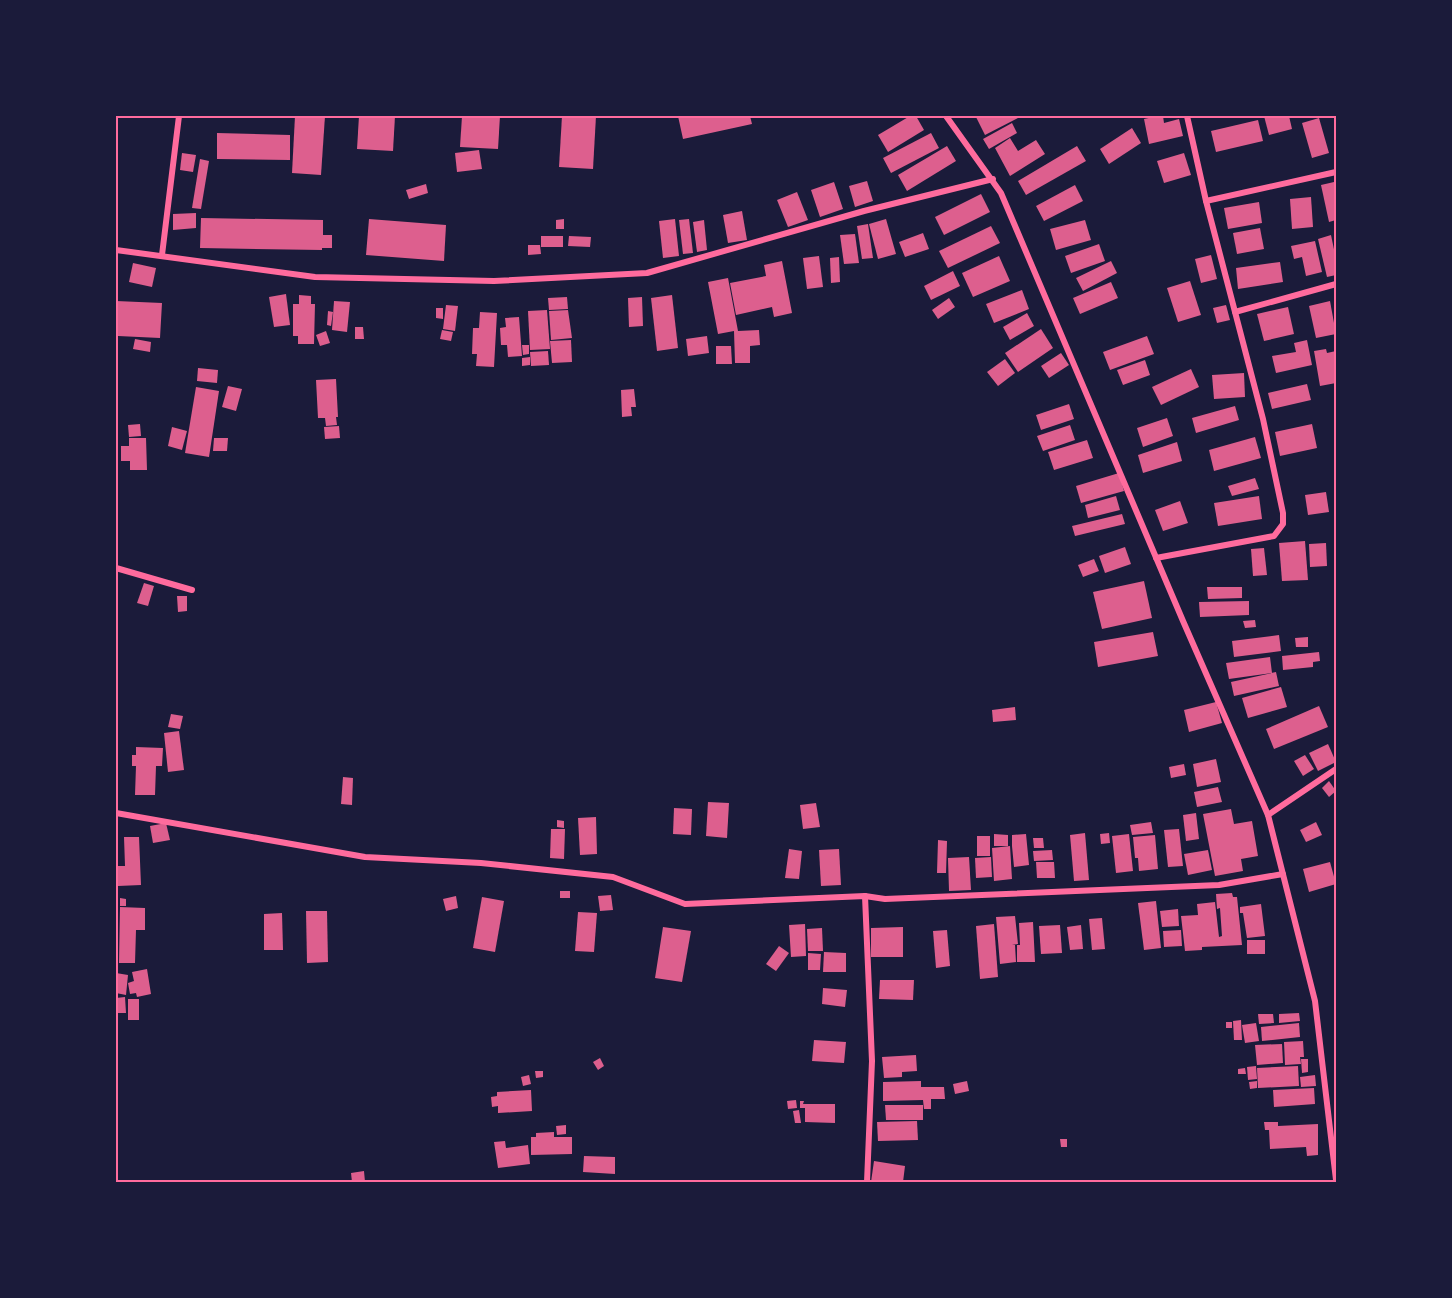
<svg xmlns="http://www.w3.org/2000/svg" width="1452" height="1298" font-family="Raleway,sans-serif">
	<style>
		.building { fill: #dd5f8e }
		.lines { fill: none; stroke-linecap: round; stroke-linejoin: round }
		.minor { stroke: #ff6b9d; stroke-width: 6 }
		.neatline { fill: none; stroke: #ff6b9d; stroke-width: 2 }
	</style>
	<rect width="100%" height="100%" fill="#1b1b3a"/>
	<!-- building -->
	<g class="building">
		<path d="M295,116H325L321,175L292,173Z"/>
		<path d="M359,116H395L393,151L357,149Z"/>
		<path d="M462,116H500L498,149L460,147Z"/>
		<path d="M562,116H596L593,169L559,167Z"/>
		<path d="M678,116H750L752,124L683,139Z"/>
		<path d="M910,116H916L924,130L888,152L878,135Z"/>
		<path d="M978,116H1022L985,135L976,117Z"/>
		<path d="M1158,116H1163L1164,123L1179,119L1183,136L1149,144L1144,119Z"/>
		<path d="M1264,116H1289L1292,129L1269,135Z"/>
		<path d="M1319,118L1329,153L1312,158L1302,123Z"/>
		<path d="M1258,120L1263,141L1216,152L1211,131Z"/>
		<path d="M1012,123L1017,133L989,149L983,139Z"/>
		<path d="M1132,128L1141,143L1109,164L1100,149Z"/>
		<path d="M217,133L290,135V160L217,159Z"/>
		<path d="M931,133L939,148L891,173L883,158Z"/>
		<path d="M1010,138L1018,151L1036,140L1045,154L1010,176L995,148Z"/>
		<path d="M947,146L956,161L907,191L898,175Z"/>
		<path d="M1077,146L1086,161L1026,195L1018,181Z"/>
		<path d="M479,150L482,169L457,172L455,153Z"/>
		<path d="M182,153L196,155L193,172L180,170Z"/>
		<path d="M1184,153L1191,175L1164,183L1157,161Z"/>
		<path d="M200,159L209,161L201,209L192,208Z"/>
		<path d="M867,181L873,201L855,207L849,186Z"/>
		<path d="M834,182L843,209L820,217L811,190Z"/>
		<path d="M1334,182L1336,194V220L1329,222L1321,185Z"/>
		<path d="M426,184L428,193L409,199L406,190Z"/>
		<path d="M1075,185L1083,201L1044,221L1036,206Z"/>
		<path d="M797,192L808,220L788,227L777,200Z"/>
		<path d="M981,194L990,212L944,235L935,217Z"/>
		<path d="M1311,197L1313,227L1292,229L1290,199Z"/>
		<path d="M1259,202L1262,223L1228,229L1224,208Z"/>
		<path d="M742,211L747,240L728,243L723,215Z"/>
		<path d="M196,213V228L173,230V214Z"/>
		<path d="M201,218L323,220V235H332V248H322V250L200,248Z"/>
		<path d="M369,219L446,225L444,261L366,255Z"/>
		<path d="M564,219V229H556V220Z"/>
		<path d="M675,219L679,256L663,258L659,221Z"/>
		<path d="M689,219L693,253L683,254L679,220Z"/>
		<path d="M886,219L896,254L878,259L869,224Z"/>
		<path d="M704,220L707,250L697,252L693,222Z"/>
		<path d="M1085,220L1091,240L1056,250L1050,229Z"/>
		<path d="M868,224L873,258L862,259L857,226Z"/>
		<path d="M991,226L1000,243L948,268L939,251Z"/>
		<path d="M1260,228L1264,249L1237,254L1233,233Z"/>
		<path d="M923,233L929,249L905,257L899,242Z"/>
		<path d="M855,234L859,263L844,264L840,235Z"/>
		<path d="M1331,235L1336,259V275L1327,277L1318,239Z"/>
		<rect x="541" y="236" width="22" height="11"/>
		<path d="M569,236L591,237L590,247L568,246Z"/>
		<path d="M1315,241L1322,272L1306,276L1302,257L1294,259L1291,246Z"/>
		<path d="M1099,244L1105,261L1071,273L1065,256Z"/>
		<path d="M528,245H540L541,254L528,255Z"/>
		<path d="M1211,255L1217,279L1201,283L1195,259Z"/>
		<path d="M819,256L823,287L807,289L803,258Z"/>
		<path d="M999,256L1010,281L973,297L962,273Z"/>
		<path d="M839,257L840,282L831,283L830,258Z"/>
		<path d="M782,261L792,313L774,317L772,307L736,315L730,283L766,276L764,265Z"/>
		<path d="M1111,261L1117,273L1083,291L1076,278Z"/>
		<path d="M1280,262L1283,282L1238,289L1236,268Z"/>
		<path d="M133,263L156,268L152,287L129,282Z"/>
		<path d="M953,271L960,286L931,300L924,286Z"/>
		<path d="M728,278L738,331L759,330L760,345L750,346V363H735L734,331L718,334L708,282Z"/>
		<path d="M1190,281L1201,315L1178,322L1167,288Z"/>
		<path d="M1111,282L1118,298L1080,314L1073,298Z"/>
		<path d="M1022,290L1029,309L994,323L986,304Z"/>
		<path d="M286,294L290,325L274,327L269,297Z"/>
		<path d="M299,295L311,296V304H315L314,344H298V336H293V304H299Z"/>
		<path d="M672,295L678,348L657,351L651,298Z"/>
		<path d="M567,297L568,309L549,310L548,298Z"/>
		<path d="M642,297L643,326L629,327L628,298Z"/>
		<path d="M949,298L955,307L938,319L932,310Z"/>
		<path d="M116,301L162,303L160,338L118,336L117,348H116Z"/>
		<path d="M334,301L350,302L347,332L332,330Z"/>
		<path d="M1330,301L1336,334L1316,338L1309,306Z"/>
		<path d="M446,305L458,306L455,331L443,329Z"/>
		<path d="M1226,305L1230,320L1217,323L1213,308Z"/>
		<path d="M1288,307L1294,334L1264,341L1257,314Z"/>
		<path d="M436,308H443V319L436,318Z"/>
		<path d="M547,310L550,349L530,350L528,311Z"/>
		<path d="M568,310L572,338L551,340L549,311Z"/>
		<path d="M328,311L333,312L331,326L327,325Z"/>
		<path d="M480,312L497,313L494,367L476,366L477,354H472L473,328H479Z"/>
		<path d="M1027,313L1034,326L1010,340L1003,327Z"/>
		<path d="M519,317L522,356L508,357L507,345H501L500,328L506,327L505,318Z"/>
		<path d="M355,327H363L364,339H355Z"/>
		<path d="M1041,329L1053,348L1018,372L1005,353Z"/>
		<path d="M442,330L453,332L451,341L440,339Z"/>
		<path d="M326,331L330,343L320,346L316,335Z"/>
		<path d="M707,336L709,353L688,356L686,339Z"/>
		<path d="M1147,336L1154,354L1110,370L1103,352Z"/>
		<path d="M135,339L151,342L150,352L133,349Z"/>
		<path d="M571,340L572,362L552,363L550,341Z"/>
		<path d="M1307,340L1312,365L1276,373L1272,356L1296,352L1294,343Z"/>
		<path d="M522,345H529V354L523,355Z"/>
		<path d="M716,346H731L732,364H716Z"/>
		<path d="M1326,349L1327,353L1336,351V383L1320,386L1314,351Z"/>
		<path d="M548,351L549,365L531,366L530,352Z"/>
		<path d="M1061,353L1069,365L1049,378L1041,366Z"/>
		<path d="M530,357V365L522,366V358Z"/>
		<path d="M1005,359L1015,373L998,386L987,372Z"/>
		<path d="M1145,360L1150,375L1123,385L1117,370Z"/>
		<path d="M198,368L218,370L217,383L197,381Z"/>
		<path d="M1191,369L1199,387L1161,405L1152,387Z"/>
		<path d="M1244,373L1245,397L1214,399L1212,375Z"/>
		<path d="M336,379L338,417H336L337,425L326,426L325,418H318L316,380Z"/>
		<path d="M1307,384L1311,400L1272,409L1268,393Z"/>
		<path d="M228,386L242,389L236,411L222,407Z"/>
		<path d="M196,387L219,391L209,457L185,453Z"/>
		<path d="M634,389L636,407H631L632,416L622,417L621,390Z"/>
		<path d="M1069,404L1074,419L1041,430L1036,415Z"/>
		<path d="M1235,406L1239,420L1196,433L1192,418Z"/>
		<path d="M1167,418L1173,436L1143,447L1137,428Z"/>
		<path d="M140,424L141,436L129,437L128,425Z"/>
		<path d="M1312,424L1317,448L1280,456L1275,432Z"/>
		<path d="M1070,425L1075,440L1043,451L1037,436Z"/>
		<path d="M339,426L340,438L325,439L324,427Z"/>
		<path d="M172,427L187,431L182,450L168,446Z"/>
		<path d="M1255,437L1261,458L1214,471L1209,450Z"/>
		<path d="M129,438H146L147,470H130V461H121V446H129Z"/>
		<path d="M214,438H228L227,451H213Z"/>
		<path d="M1087,440L1093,458L1054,470L1048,452Z"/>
		<path d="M1177,442L1182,461L1143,473L1138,455Z"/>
		<path d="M1119,473L1124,491L1081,503L1076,486Z"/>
		<path d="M1255,478L1259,489L1232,496L1228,486Z"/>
		<path d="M1326,492L1329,512L1308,515L1305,495Z"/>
		<path d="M1116,496L1120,510L1088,518L1085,505Z"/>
		<path d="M1259,496L1262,519L1218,526L1214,503Z"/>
		<path d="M1180,501L1188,523L1163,531L1155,510Z"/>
		<path d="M1122,514L1125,524L1075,536L1072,526Z"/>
		<path d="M1305,541L1308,580L1282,581L1279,543Z"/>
		<path d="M1326,543L1327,566L1310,567L1309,544Z"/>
		<path d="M1125,547L1131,564L1105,573L1099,556Z"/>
		<path d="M1264,548L1267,575L1253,576L1251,549Z"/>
		<path d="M1094,559L1099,571L1083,577L1078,565Z"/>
		<path d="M1144,581L1152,618L1102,629L1093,592Z"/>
		<path d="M144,583L154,586L148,606L137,603Z"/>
		<path d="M1207,587H1242V598L1208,599Z"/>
		<path d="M177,596H187V611L178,612Z"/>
		<path d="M1249,601V615L1200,617L1199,602Z"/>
		<path d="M1255,620L1256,627L1245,628L1243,621Z"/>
		<path d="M1153,632L1158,656L1098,667L1094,642Z"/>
		<path d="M1279,635L1281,651L1234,657L1232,641Z"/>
		<path d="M1308,637V647H1296L1295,638Z"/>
		<path d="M1319,652L1320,661L1313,662V667L1283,670L1282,656Z"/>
		<path d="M1270,657L1272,673L1229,679L1226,663Z"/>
		<path d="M1276,672L1279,686L1234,696L1231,682Z"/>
		<path d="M1281,687L1287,707L1248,718L1242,698Z"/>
		<path d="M1216,702L1222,723L1189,732L1184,710Z"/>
		<path d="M1319,706L1328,727L1274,749L1266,729Z"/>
		<path d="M1015,707L1016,720L993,722L992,710Z"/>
		<path d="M171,714L183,716L180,729L168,727Z"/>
		<path d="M179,731L184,770L168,772L164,733Z"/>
		<path d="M1328,744L1336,762L1318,771L1309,753Z"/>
		<path d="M136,747L163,748L162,766H156L155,795H135L136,766H132V755H136Z"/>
		<path d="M1305,755L1314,769L1303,776L1294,761Z"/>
		<path d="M1216,759L1221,782L1197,787L1193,764Z"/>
		<path d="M1184,764L1186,775L1171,778L1169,767Z"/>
		<path d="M343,777L353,778L352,805L341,804Z"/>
		<path d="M1329,781L1336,791L1329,797L1322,788Z"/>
		<path d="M1218,787L1222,802L1197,807L1194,792Z"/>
		<path d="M708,802L729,803L727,838L706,836Z"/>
		<path d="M816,803L820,827L803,829L800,805Z"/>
		<path d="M674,808L692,809L691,835L673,834Z"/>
		<path d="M1231,809L1234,824L1252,821L1258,856L1241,859L1243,871L1215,876L1203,814Z"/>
		<path d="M1196,813L1199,839L1186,841L1183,815Z"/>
		<path d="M596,817L597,854L580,855L578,818Z"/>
		<path d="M557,820L564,821V828L557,827Z"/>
		<path d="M1151,822L1153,833L1132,835L1130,825Z"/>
		<path d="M1316,822L1322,835L1306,842L1300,830Z"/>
		<path d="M166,823L170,840L153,843L150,826Z"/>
		<path d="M551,829H565L564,859L550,858Z"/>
		<path d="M1179,829L1183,866L1168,867L1164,830Z"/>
		<path d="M1085,833L1089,880L1074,881L1070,835Z"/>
		<path d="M1109,833L1110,843L1101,844L1100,834Z"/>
		<path d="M994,834L1008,835V846H994Z"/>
		<path d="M1026,834L1029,865L1014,867L1012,846H1014H1012V835Z"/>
		<path d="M1129,834L1133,871L1116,873L1112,836Z"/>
		<path d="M1155,835L1158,869L1139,871L1138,858H1135L1133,837Z"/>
		<rect x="977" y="836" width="13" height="20"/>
		<path d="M124,837H139L141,885L118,886V866H125Z"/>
		<path d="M1033,838H1043L1044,848H1034Z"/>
		<path d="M938,840L947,841L946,873H937Z"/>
		<path d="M1010,846L1012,879L994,881L992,848Z"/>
		<path d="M789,849L802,851L799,879L785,878Z"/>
		<path d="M839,849L841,885L821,886L819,850Z"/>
		<path d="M1052,850L1053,860L1034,861L1033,851Z"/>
		<path d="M1208,850L1212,870L1188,875L1184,854Z"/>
		<path d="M969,857L971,890L949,891L948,858Z"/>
		<path d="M991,857L992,877L976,878L975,858Z"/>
		<path d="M1036,862H1054L1055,878H1037Z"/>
		<path d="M1330,862L1336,884L1309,892L1303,869Z"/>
		<rect x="560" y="891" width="10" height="7"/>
		<path d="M1232,893L1233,897H1237L1242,945L1202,947V950L1185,951L1181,916L1198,915L1197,904L1215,902L1219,937L1222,936L1220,908L1217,909L1216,894Z"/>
		<path d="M611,895L613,910L600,911L598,896Z"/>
		<path d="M456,896L458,908L446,911L443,899Z"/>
		<path d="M482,897L504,901L495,952L473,948Z"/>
		<path d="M120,898L126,899V906H120Z"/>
		<path d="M1156,901L1161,948L1144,950L1138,903Z"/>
		<path d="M1261,904L1265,936L1247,938L1243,913H1240V907Z"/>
		<path d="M120,907L145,908V930H136L135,963H119Z"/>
		<path d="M1178,909L1179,926L1162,927L1160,911Z"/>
		<path d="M306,911H327L328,962L307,963Z"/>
		<path d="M578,912L597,913L594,952L575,951Z"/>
		<path d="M282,913L283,950H264V914Z"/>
		<path d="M1015,916L1018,944L1012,945H1015L1016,962L1000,964L996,917Z"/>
		<path d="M1102,918L1105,949L1092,950L1089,919Z"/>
		<path d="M1033,922L1035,962H1017V945H1020L1019,923Z"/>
		<path d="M805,924L806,956L791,957L789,925Z"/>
		<path d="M994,924L998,977L980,979L976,926Z"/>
		<path d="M1060,925L1062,953L1041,954L1039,926Z"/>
		<path d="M1081,925L1083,949L1070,950L1067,927Z"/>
		<path d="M663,927L691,931L682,982L655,978Z"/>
		<path d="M903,927V957H871V928Z"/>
		<path d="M822,928L823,951H808L807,929Z"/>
		<path d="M947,930L950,966L936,968L933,931Z"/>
		<path d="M1181,930L1182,946L1164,947L1163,931Z"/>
		<rect x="1247" y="940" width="18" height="14"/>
		<path d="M779,946L789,953L776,971L766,964Z"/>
		<path d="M824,952L846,953V972H823Z"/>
		<path d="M808,953L821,954L820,970H808Z"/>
		<path d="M147,969L151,994L137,997L136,993L130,994L128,983L134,981L132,972Z"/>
		<path d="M116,973L128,975L126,995L116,993Z"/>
		<path d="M880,980H914L913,1000L879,999Z"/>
		<path d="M823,988L847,990L845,1007L822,1004Z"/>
		<path d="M125,997L126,1013H116V998Z"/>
		<rect x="128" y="999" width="11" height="21"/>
		<path d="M1299,1013L1300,1021L1279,1023V1014Z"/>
		<path d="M1258,1014H1273L1274,1023L1259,1024Z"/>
		<path d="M1241,1020L1242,1040H1234L1233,1021Z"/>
		<rect x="1226" y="1022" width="6" height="6"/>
		<path d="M1256,1023L1259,1041L1245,1043L1242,1025Z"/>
		<path d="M1299,1023L1300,1037L1262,1041L1261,1027Z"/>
		<path d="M814,1040L846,1042L844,1063L812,1061Z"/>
		<path d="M1303,1041L1304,1057H1300L1301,1064L1285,1065L1284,1042Z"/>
		<path d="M1282,1044L1283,1063L1257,1065L1255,1045Z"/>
		<path d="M916,1055L917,1071L902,1072V1077L884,1078L882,1057Z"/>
		<path d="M600,1058L604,1066L598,1070L593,1062Z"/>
		<path d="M1301,1059H1308V1072L1302,1073Z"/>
		<path d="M1256,1066L1257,1079L1248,1080L1247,1067Z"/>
		<path d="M1298,1066L1299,1086L1258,1088L1257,1068Z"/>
		<path d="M1245,1068L1246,1074H1238V1069Z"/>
		<path d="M535,1071H543V1077L536,1078Z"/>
		<path d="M529,1075L531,1084L523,1086L521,1077Z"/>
		<path d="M1315,1075L1316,1086L1301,1087L1300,1077Z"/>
		<path d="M921,1081V1087H944L945,1099H931V1109H924L923,1100L883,1101V1082Z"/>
		<path d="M967,1081L969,1091L955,1094L953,1084Z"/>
		<path d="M1257,1081V1088L1250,1089L1249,1082Z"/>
		<path d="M1314,1088L1315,1104L1274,1107L1273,1090Z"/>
		<path d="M531,1090L532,1111L498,1113V1106L492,1107L491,1097L497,1096V1092Z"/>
		<path d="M796,1100L797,1108L788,1109L787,1101Z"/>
		<path d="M800,1101H804L803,1104H835V1123L805,1122V1108H800Z"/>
		<path d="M885,1105H923V1120H886Z"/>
		<path d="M799,1110L801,1123H795L793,1111Z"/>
		<path d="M917,1121L918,1140L878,1141L877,1122Z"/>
		<path d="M1264,1122H1278V1126L1318,1124V1155L1307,1156L1306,1147L1270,1149L1269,1130H1265Z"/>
		<path d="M566,1125V1134L557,1135L556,1126Z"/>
		<path d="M554,1132V1137H572V1154L531,1155V1137H536V1133Z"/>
		<path d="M1060,1139H1067V1147H1061Z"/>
		<path d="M505,1141L506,1148L528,1145L530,1164L498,1168L494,1142Z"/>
		<path d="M584,1156L615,1157V1174L583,1172Z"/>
		<path d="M874,1161L905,1166L903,1182H871Z"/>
		<path d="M364,1171L365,1182H352L351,1173Z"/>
	</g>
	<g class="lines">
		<!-- minor -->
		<g class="minor">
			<path d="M946,116L1001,193L1183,621L1268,815L1315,1001L1336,1180"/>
			<path d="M1206,201L1336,172"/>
			<path d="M116,250L315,277L494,281L647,273L864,211L993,179"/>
			<path d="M162,255L179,116"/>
			<path d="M1235,312L1336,284"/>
			<path d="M1156,558L1274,536L1283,524V513L1263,419L1206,201L1187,116"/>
			<path d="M116,568L192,590"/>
			<path d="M116,813L365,857L481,863L613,877L685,904L865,896L885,899L1219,885L1283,874"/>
			<path d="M1268,815L1336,769"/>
			<path d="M865,896L872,1061L867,1182"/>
		</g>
	</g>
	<!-- border -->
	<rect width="1452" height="1298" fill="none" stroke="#1b1b3a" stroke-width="234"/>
	<rect x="117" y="117" width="1218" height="1064" class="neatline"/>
</svg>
